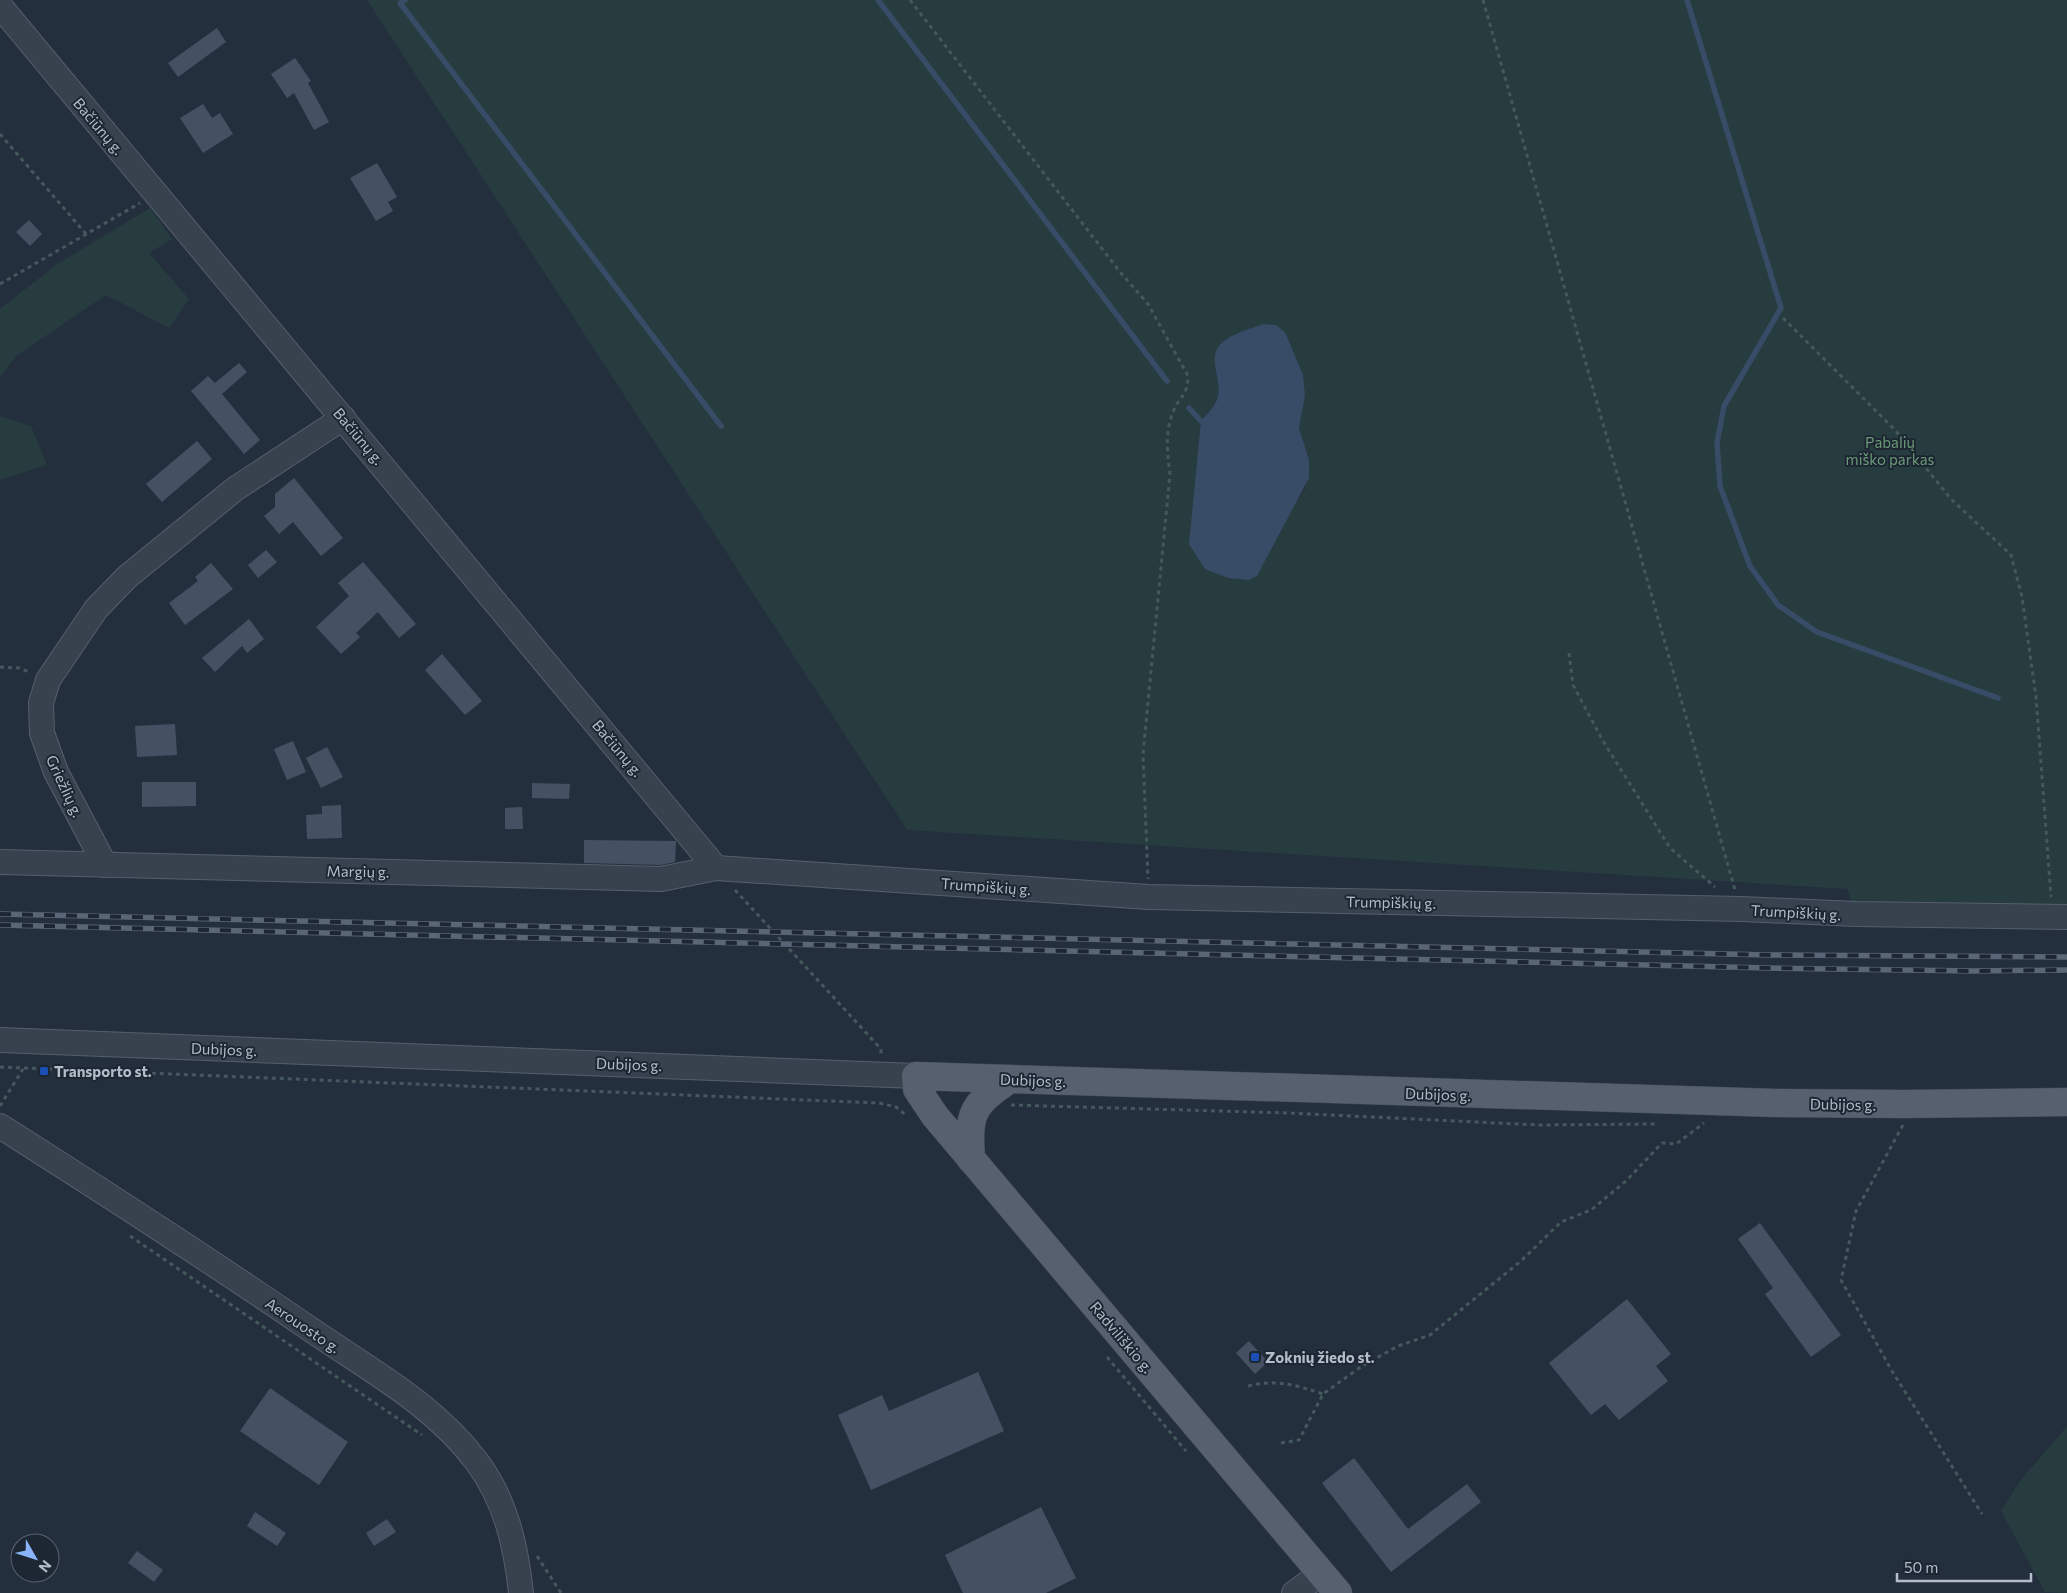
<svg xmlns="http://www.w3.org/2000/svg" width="2067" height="1593" font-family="Commissioner,sans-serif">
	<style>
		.green { fill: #263c3f; fill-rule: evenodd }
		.water { fill: #394c67 }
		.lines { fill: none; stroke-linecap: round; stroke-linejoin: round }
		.stream { stroke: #394c67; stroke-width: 5.5 }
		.building { fill: #455162 }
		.minor-casing { stroke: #565f6c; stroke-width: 26 }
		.major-casing { stroke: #414a57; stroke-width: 29 }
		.path { stroke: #44595c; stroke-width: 3; stroke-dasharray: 4 4; stroke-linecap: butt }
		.minor { stroke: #38414e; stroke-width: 24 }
		.major { stroke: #56606e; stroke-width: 28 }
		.rail-casing { stroke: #5a6575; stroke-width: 5.5 }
		.rail { stroke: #1d2633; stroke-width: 4; stroke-dasharray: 11; stroke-linecap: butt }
		.transit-dot { fill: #1a4fb4; stroke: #1d2633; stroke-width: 2 }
		.labels { text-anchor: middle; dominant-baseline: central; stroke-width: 4; stroke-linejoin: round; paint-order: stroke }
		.street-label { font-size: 15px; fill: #b4bcc9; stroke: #1d2633 }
		.park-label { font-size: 15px; fill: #6b9a76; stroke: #1d2633 }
		.poi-label { font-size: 15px; font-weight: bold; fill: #b4bcc9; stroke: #1d2633; text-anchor: start }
	</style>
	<rect width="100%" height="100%" fill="#242f3e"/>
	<!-- green -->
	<g class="green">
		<path d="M367,0H2067V917L1856,914L1847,889L907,830ZM1227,339L1305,396L1299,428L1309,460L1305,489L1289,511L1201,421C1207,414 1217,406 1218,395C1221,369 1204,361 1227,339Z"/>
		<path d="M150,208L172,239L149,253L189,299L169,328L106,295L16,356L0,377V309L56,265Z"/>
		<path d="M0,416L31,426L47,465L0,480Z"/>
		<path d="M2067,1426V1593L2045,1592L2001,1511L2020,1481Z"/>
	</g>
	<!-- water -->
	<path class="water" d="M1263,324L1276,325L1285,332L1303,375L1305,396L1299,428L1309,460V478L1257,576L1249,580L1228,578L1205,569L1189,544L1201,421C1207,414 1216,406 1218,396C1222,375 1203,354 1227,339C1237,332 1251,329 1263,324Z"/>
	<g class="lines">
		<!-- stream -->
		<g class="stream">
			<path d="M405,0L400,3L721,426"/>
			<path d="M878,0L1167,381"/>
			<path d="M1687,0L1781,308L1724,406L1717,443L1720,486L1750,566L1778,605L1817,632L1998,698"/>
			<path d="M1189,408L1201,421"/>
		</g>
	</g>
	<!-- building -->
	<g class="building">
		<path d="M217,28L226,42L178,77L168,63Z"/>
		<path d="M295,58L311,81L308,83L329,122L314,130L294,93L287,98L271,74Z"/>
		<path d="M203,104L212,118L220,113L233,134L203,153L180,118Z"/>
		<path d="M377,163L397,197L388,202L393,211L376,221L350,178Z"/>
		<path d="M29,220L42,234L30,246L16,232Z"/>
		<path d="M239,363L247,372L222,394L260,440L244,454L191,391L208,376L215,383Z"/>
		<path d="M197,441L212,459L162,502L146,484Z"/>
		<path d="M294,478L343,538L321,556L293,522L279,534L264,516L275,507V494Z"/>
		<path d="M266,550L277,562L258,578L248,565Z"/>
		<path d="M363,562L416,624L399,638L378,612L356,633L360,637L341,654L316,627L349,596L338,583Z"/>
		<path d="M211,563L233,589L185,625L169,603L198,581L195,577Z"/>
		<path d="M249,619L264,639L247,653L242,646L215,672L202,658Z"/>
		<path d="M442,654L482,701L465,715L425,670Z"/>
		<path d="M175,724L177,755L137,757L135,726Z"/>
		<path d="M293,741L306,772L287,780L274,749Z"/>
		<path d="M327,747L343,777L321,788L306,758Z"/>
		<path d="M142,782H196V806L142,807Z"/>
		<path d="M532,783L570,784L569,799L532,798Z"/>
		<path d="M341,805L342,838L307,839L306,815L322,814V806Z"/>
		<path d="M522,807L523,829H505V808Z"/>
		<path d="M584,840L676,841L675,862L661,865L584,863Z"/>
		<path d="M1760,1223L1841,1335L1811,1357L1765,1294L1773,1288L1738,1239Z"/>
		<path d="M1627,1299L1671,1354L1656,1366L1668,1381L1619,1420L1605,1404L1591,1415L1549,1363Z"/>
		<path d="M1249,1341L1268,1362L1255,1374L1236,1353Z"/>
		<path d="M978,1372L1004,1431L871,1490L838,1415L882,1395L889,1411Z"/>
		<path d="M270,1388L348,1442L319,1485L240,1431Z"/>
		<path d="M1354,1458L1408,1529L1467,1484L1481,1502L1391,1572L1322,1483Z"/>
		<path d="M1041,1507L1076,1578L1046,1593H963L945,1555Z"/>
		<path d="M255,1512L286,1533L277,1546L247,1526Z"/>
		<path d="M387,1519L396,1532L374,1546L366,1533Z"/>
		<path d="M137,1551L163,1570L154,1582L128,1563Z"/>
	</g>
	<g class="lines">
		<!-- minor casing -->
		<g class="minor-casing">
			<g id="minor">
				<path d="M0,6L716,868"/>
				<path d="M0,862L661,879L716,868L1149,897L1741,909L1856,914L2067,917"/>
				<path d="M105,865L56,772L42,733L41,703L48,680L96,609L127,577L235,489L343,418"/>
				<path d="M0,1040L916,1076"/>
				<path d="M0,1126C104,1192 208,1259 310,1329C368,1369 434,1404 477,1462C506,1501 516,1546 521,1593"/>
				<path d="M1294,1593L1322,1573"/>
			</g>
		</g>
		<!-- major casing -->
		<g class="major-casing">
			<g id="major">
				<path d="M971,1159C968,1114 971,1105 1010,1079"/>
				<path d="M1338,1593L935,1116L917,1089L916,1076L1776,1103L1904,1104L2067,1102"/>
			</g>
		</g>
		<!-- path -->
		<g class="path">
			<path d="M910,0L1120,272L1148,304L1188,376C1188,396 1179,396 1173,412C1165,433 1167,451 1170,474L1143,754L1148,879"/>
			<path d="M1483,0L1735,890"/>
			<path d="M0,134L86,234"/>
			<path d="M0,284L140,203"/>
			<path d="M1783,318L1895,430L1951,499L2011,555L2022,597L2036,697L2051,897"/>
			<path d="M1569,653L1573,685L1603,741L1670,848L1715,887"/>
			<path d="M0,667L19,668L29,672"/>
			<path d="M735,890L881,1049V1054"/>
			<path d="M0,1067L879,1103L896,1107L907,1116"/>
			<path d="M1011,1105L1288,1113L1539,1125L1656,1124"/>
			<path d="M0,1106L23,1069"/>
			<path d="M1903,1125L1856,1211L1841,1280L1892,1371L1982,1514"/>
			<path d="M130,1236L422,1435"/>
			<path d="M1107,1357L1186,1451"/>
			<path d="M1248,1386C1277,1379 1296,1385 1323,1394"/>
			<path d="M1281,1443L1299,1440L1323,1394L1362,1366L1398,1346L1430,1335L1521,1261L1561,1222L1591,1210L1626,1181L1662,1143L1676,1144L1704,1123"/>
			<path d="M537,1556L561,1593"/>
		</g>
		<!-- minor -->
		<use href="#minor" class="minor"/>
		<!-- major -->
		<use href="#major" class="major"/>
		<!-- rail casing -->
		<g class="rail-casing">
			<g id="rail">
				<path d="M0,914L1769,955L2067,957"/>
				<path d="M0,925L1768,968L1974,971L2067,970"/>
			</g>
		</g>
		<!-- rail -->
		<use href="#rail" class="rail"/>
	</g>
	<!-- markers -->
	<g class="transit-dot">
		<rect x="39" y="1066" width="10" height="10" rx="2.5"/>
		<rect x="1250" y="1352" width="10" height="10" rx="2.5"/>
	</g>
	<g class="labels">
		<!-- street labels -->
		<g class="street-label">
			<text transform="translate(99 126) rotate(50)">Bačiūnų g.</text>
			<text transform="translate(359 436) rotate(50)">Bačiūnų g.</text>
			<text transform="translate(618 748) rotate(50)">Bačiūnų g.</text>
			<text transform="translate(65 786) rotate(65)">Griežlių g.</text>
			<text transform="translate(358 871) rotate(1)">Margių g.</text>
			<text transform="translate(986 886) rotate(4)">Trumpiškių g.</text>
			<text transform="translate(1391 902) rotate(1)">Trumpiškių g.</text>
			<text transform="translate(1796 912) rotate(3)">Trumpiškių g.</text>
			<text transform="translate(224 1049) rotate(2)">Dubijos g.</text>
			<text transform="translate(629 1064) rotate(2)">Dubijos g.</text>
			<text transform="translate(1033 1080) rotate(2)">Dubijos g.</text>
			<text transform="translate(1438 1094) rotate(2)">Dubijos g.</text>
			<text transform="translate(1843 1104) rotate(1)">Dubijos g.</text>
			<text transform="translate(303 1325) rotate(34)">Aerouosto g.</text>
			<text transform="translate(1122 1337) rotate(50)">Radviliškio g.</text>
		</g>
		<!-- park labels -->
		<g class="park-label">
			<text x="1890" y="442">Pabalių<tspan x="1890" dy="17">miško parkas</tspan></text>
		</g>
		<!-- poi labels -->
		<g class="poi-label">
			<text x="54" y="1071">Transporto st.</text>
			<text x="1265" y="1357">Zoknių žiedo st.</text>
		</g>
	</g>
	<!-- north arrow -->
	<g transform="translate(35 1558) rotate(129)"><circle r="24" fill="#1d2633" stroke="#59626f"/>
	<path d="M0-4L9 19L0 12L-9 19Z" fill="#8ab4f8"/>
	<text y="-8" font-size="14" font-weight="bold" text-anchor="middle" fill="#b4bcc9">N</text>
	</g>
	<!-- scale -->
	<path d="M1897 1573v8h134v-8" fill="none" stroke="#b4bcc9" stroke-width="2.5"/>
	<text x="1904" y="1573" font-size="15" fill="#b4bcc9" stroke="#1d2633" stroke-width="4" paint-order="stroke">50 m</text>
</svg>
